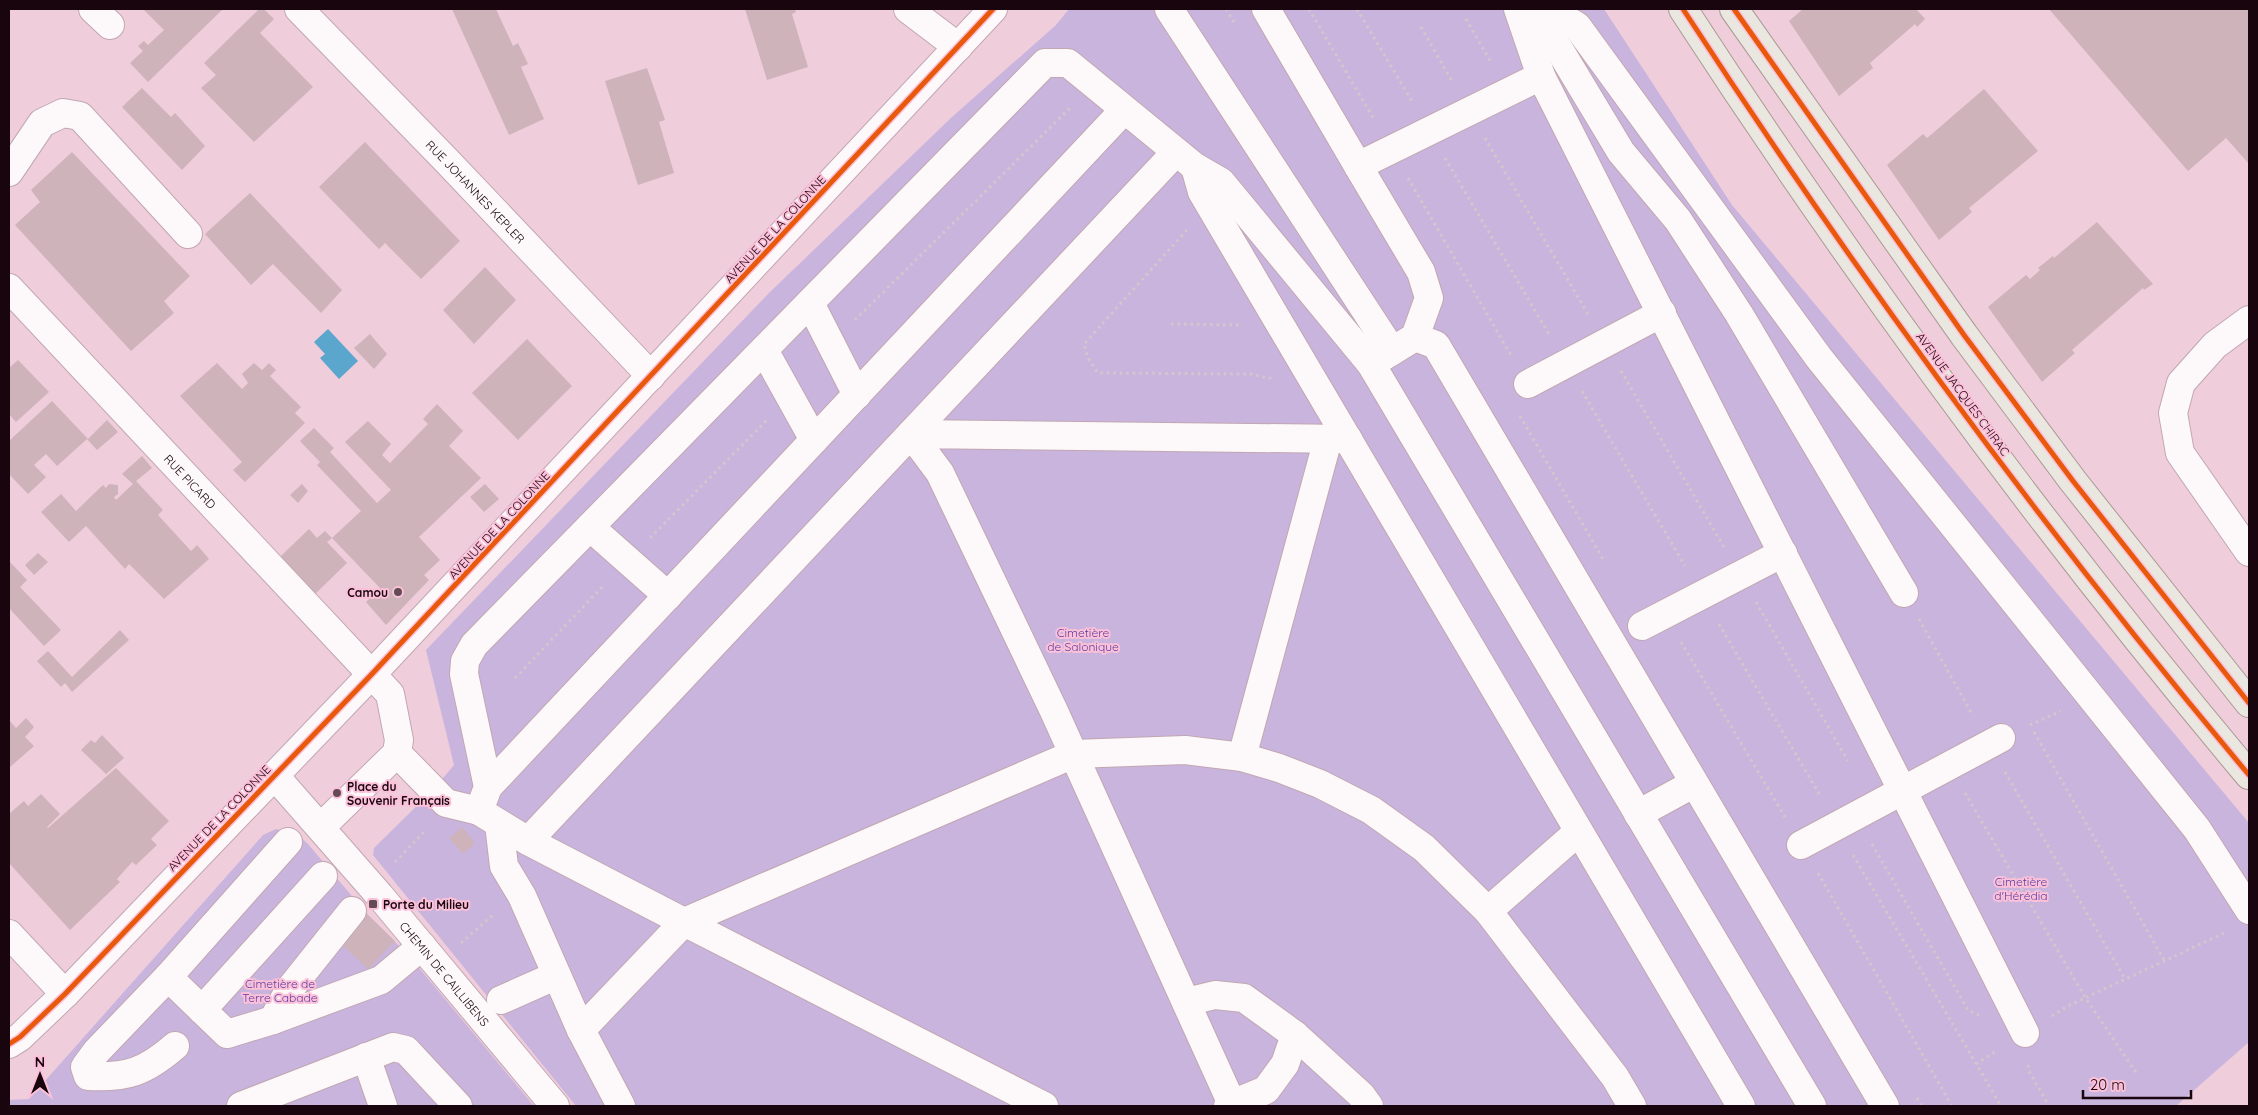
<svg xmlns="http://www.w3.org/2000/svg" width="2258" height="1115" font-family="Quicksand,sans-serif">
	<style>
		.green { fill: #c9b4dd }
		.water { fill: #5ba6cd }
		.building { fill: #ceb3bb }
		.lines { fill: none; stroke-linecap: round; stroke-linejoin: round }
		.minor-casing { stroke: #c1a7b2; stroke-width: 30 }
		.major-casing { stroke: #aa9a94; stroke-width: 30 }
		.path { stroke: #d1c7cc; stroke-width: 3; stroke-dasharray: 2.5 4; stroke-linecap: butt }
		.minor { stroke: #fdf8fa; stroke-width: 28 }
		.major { stroke: #eae6e0; stroke-width: 28 }
		.cycleway-casing { stroke: #fcc0d8; stroke-width: 8 }
		.cycleway { stroke: #e8590c; stroke-width: 5 }
		.poi-dot { fill: #634b56; stroke: #fcc0d8; stroke-width: 2 }
		.labels { text-anchor: middle; dominant-baseline: central; stroke-width: 4; stroke-linejoin: round; paint-order: stroke }
		.street-label { font-size: 12px; fill: #18050e; stroke: #fcc0d8 }
		.poi-label { font-size: 12px; font-weight: bold; fill: #18050e; stroke: #fcc0d8; text-anchor: start }
		.park-label { font-size: 12px; fill: #5a3ea1; stroke: #fcc0d8 }
	</style>
	<rect width="100%" height="100%" fill="#efcddb"/>
	<!-- green -->
	<g class="green">
		<path d="M1069,9H1604L1732,205L2249,823V1042L2176,1106H576L373,855L374,848L433,790L454,765L426,650L769,293L952,117L1056,25Z"/>
		<path d="M276,829L297,834L308,844L367,914L410,957L534,1106H9V1100L29,1099L263,835Z"/>
	</g>
	<!-- water -->
	<path class="water" d="M328,329L358,361L339,379L320,358L325,354L314,342Z"/>
	<!-- building -->
	<g class="building">
		<path d="M143,9H223L148,82L130,63L143,51L138,46L144,41L148,45L164,30Z"/>
		<path d="M259,9H264L274,19L260,33L313,87L254,142L201,88L216,75L204,63Z"/>
		<path d="M452,9H496L513,46L518,43L528,64L521,67L544,119L509,135Z"/>
		<path d="M745,9H795L796,12L792,14L808,67L767,80Z"/>
		<path d="M1803,9H1916L1925,19L1917,27L1915,24L1870,63L1873,68L1839,96L1789,21Z"/>
		<path d="M2049,9H2249V164L2226,138L2188,171Z"/>
		<path d="M647,68L665,120L659,122L674,173L638,185L605,81Z"/>
		<path d="M142,88L171,117L175,113L205,146L182,170L122,107Z"/>
		<path d="M1984,89L2038,151L1969,208L1972,212L1939,240L1887,165L1923,134L1927,138L1933,133Z"/>
		<path d="M365,142L460,241L421,279L385,243L379,249L319,187Z"/>
		<path d="M72,152L190,276L164,301L174,313L131,351L15,225L40,202L31,190Z"/>
		<path d="M250,193L342,290L321,313L273,264L251,285L205,234Z"/>
		<path d="M2097,222L2153,284L2144,290L2143,288L2072,350L2075,353L2042,382L1988,307L2026,275L2030,279L2040,270L2038,268L2053,256L2054,258Z"/>
		<path d="M485,267L516,300L474,344L443,310Z"/>
		<path d="M370,334L387,354L374,369L354,348Z"/>
		<path d="M527,339L572,386L518,440L472,393Z"/>
		<path d="M18,360L49,392L16,422L9,414V368Z"/>
		<path d="M217,363L242,389L248,383L242,374L254,363L262,370L269,363L276,370L270,376L301,407L295,413L305,423L245,482L233,470L242,462L180,396Z"/>
		<path d="M52,401L88,439L107,420L118,432L97,450L87,439L57,466L46,454L34,465L46,477L28,494L9,474V441Z"/>
		<path d="M437,404L463,431L449,446L481,478L419,537L440,560L424,575L429,580L386,625L366,602L380,588L332,538L361,511L317,465L320,462L300,441L314,428L334,448L330,452L377,503L391,490L345,442L368,421L391,444L382,455L390,463L428,424L423,419Z"/>
		<path d="M142,456L152,468L136,481L163,510L158,515L191,551L197,545L209,559L164,599L129,564L125,569L86,526L69,542L41,512L61,494L76,511L103,485L106,488L109,484L118,485V494L114,497L116,500L133,484L122,474Z"/>
		<path d="M302,484L308,491L298,503L290,495Z"/>
		<path d="M485,484L499,499L484,512L470,497Z"/>
		<path d="M309,529L317,538L325,531L332,538L327,542L347,563L315,594L280,557Z"/>
		<path d="M38,553L48,562L34,575L25,565Z"/>
		<path d="M9,561L27,580L20,587L61,630L44,646L9,608Z"/>
		<path d="M120,630L129,640L72,692L65,683L61,687L37,661L48,651L72,677Z"/>
		<path d="M26,718L34,727L25,737L34,746L9,768V720L16,728Z"/>
		<path d="M102,735L124,758L106,774L81,750L91,740L95,743Z"/>
		<path d="M116,768L169,821L151,839L157,845L136,865L132,862L117,879L120,882L70,930L9,863V814L24,801L28,806L41,794L60,814L47,827L48,828Z"/>
		<path d="M462,827L475,843L463,854L449,838Z"/>
		<path d="M367,914L395,941L368,969L339,942Z"/>
	</g>
	<g class="lines">
		<!-- minor casing -->
		<g class="minor-casing">
			<g id="minor">
				<path d="M93,9L110,25"/>
				<path id="s1" d="M299,9L446,160L651,376"/>
				<path d="M908,9L958,47"/>
				<path d="M1169,9L1392,351"/>
				<path d="M1266,9L1358,166L1541,76"/>
				<path d="M1518,9L1541,76L2025,1033"/>
				<path d="M1548,9L1577,26L1819,358L2197,829L2249,910"/>
				<path d="M1522,11L1556,44L1621,152L1678,220L1739,314L1904,593"/>
				<path d="M1195,167L1202,192L1741,1106"/>
				<path d="M9,172L42,123L63,113L80,116L188,234"/>
				<path id="s2" d="M9,288L390,694L399,740L397,753L321,827"/>
				<path d="M810,303L857,395"/>
				<path d="M2249,320L2215,345L2181,383L2173,413L2180,453L2249,552"/>
				<path d="M1415,337L1436,345L1885,1106"/>
				<path d="M764,350L814,440"/>
				<path d="M1371,364L1812,1106"/>
				<path d="M1528,384L1662,313"/>
				<path d="M590,527L668,596"/>
				<path d="M1642,626L1783,553"/>
				<path d="M397,753L446,803L479,811"/>
				<path d="M1242,757L1328,439"/>
				<path id="s3" d="M274,775L380,896L555,1106"/>
				<path d="M488,787L1124,110"/>
				<path d="M1638,814L1693,784"/>
				<path d="M499,824L504,866L522,896L581,1030L621,1106"/>
				<path d="M528,841L1176,152"/>
				<path d="M1801,845L2001,738"/>
				<path d="M1488,911L1578,832"/>
				<path d="M9,934L65,994"/>
				<path d="M168,977L288,842"/>
				<path d="M501,1000L555,976"/>
				<path d="M1186,1002L1215,995L1244,998L1295,1035L1361,1095L1369,1106"/>
				<path d="M202,1010L323,876"/>
				<path d="M273,1020L289,990L352,911"/>
				<path d="M581,1030L684,922L1074,754L1185,750L1242,757L1279,768L1320,784L1371,810L1424,848L1488,911L1615,1077L1632,1106"/>
				<path d="M9,1044L20,1037L65,994L371,675L993,9"/>
				<path d="M175,1046C145,1072 127,1078 88,1076L85,1067L96,1052L168,977L227,1034L273,1020L381,980L422,946"/>
				<path d="M366,1057L383,1106"/>
				<path d="M1232,1104L1266,1090L1285,1064L1295,1035"/>
				<path d="M241,1106L393,1047L406,1050L458,1106"/>
				<path d="M1044,1106L684,922L528,841L479,811L488,787L464,674L465,661L474,645L1045,63H1068L1195,167L1221,182L1371,364L1415,337L1429,298L1421,272L1358,166"/>
				<path d="M1228,1106L1232,1104L1053,709L940,473L911,434L1348,439"/>
			</g>
		</g>
		<!-- major casing -->
		<g class="major-casing">
			<g id="major">
				<path d="M1683,9C1856,275 2045,532 2249,775"/>
				<path d="M1734,9L1964,335L2073,481L2249,703"/>
			</g>
		</g>
		<!-- path -->
		<g class="path">
			<path d="M1226,9L1234,22"/>
			<path d="M1309,9L1375,121"/>
			<path d="M1357,9L1413,103"/>
			<path d="M1466,19L1492,64"/>
			<path d="M1421,27L1453,83"/>
			<path d="M1485,138L1589,316"/>
			<path d="M1445,158L1550,336"/>
			<path d="M1408,178L1512,357"/>
			<path d="M1187,230L1084,344L1088,358L1098,373L1251,374L1273,379"/>
			<path d="M855,320L1071,107"/>
			<path d="M1171,324L1243,325"/>
			<path d="M1621,371L1724,547"/>
			<path d="M1582,391L1685,566"/>
			<path d="M1520,416L1603,559"/>
			<path d="M650,538L767,420"/>
			<path d="M1756,602L1848,761"/>
			<path d="M1919,619L1973,716"/>
			<path d="M1719,624L1821,797"/>
			<path d="M1681,642L1785,817"/>
			<path d="M515,678L605,584"/>
			<path d="M2030,725L2061,711"/>
			<path d="M2034,732L2164,960"/>
			<path d="M2005,772L2125,979"/>
			<path d="M1965,793L2085,997L2137,1074"/>
			<path d="M1872,844L1968,1010L1979,1015"/>
			<path d="M1853,855L2001,1106"/>
			<path d="M395,862L427,829"/>
			<path d="M1818,873L1952,1106"/>
			<path d="M461,943L494,914"/>
			<path d="M2052,1016L2068,1006L2226,932"/>
			<path d="M1976,1064L1998,1050"/>
			<path d="M2028,1065L2029,1071L2049,1106"/>
			<path d="M1917,1098L1922,1106"/>
		</g>
		<!-- minor -->
		<use href="#minor" class="minor"/>
		<!-- major -->
		<use href="#major" class="major"/>
		<!-- cycleway casing -->
		<g class="cycleway-casing">
			<g id="cycleway">
				<path d="M1683,9C1856,275 2045,532 2249,775"/>
				<path d="M1734,9L1964,335L2073,481L2249,703"/>
				<path d="M9,1044L20,1037L65,994L371,675L993,9"/>
			</g>
		</g>
		<!-- cycleway -->
		<use href="#cycleway" class="cycleway"/>
	</g>
	<!-- markers -->
	<g class="poi-dot">
		<circle cx="398" cy="592" r="5"/>
		<circle cx="337" cy="793" r="5"/>
		<rect x="368" y="899" width="10" height="10" rx="2.5"/>
	</g>
	<g class="labels">
		<!-- street labels -->
		<g class="street-label">
			<text stroke="none"><textPath href="#s1" startOffset="254">RUE JOHANNES KEPLER</textPath></text>
			<text transform="translate(775 229) rotate(-47)">AVENUE DE LA COLONNE</text>
			<text transform="translate(1963 394) rotate(54)">AVENUE JACQUES CHIRAC</text>
			<text stroke="none"><textPath href="#s2" startOffset="265">RUE PICARD</textPath></text>
			<text transform="translate(499 525) rotate(-47)">AVENUE DE LA COLONNE</text>
			<text transform="translate(219 818) rotate(-46)">AVENUE DE LA COLONNE</text>
			<text stroke="none"><textPath href="#s3" startOffset="262">CHEMIN DE CAILLIBENS</textPath></text>
		</g>
		<!-- poi labels -->
		<g class="poi-label">
			<text x="388" y="592" text-anchor="end">Camou</text>
			<text x="347" y="786">Place du<tspan x="347" dy="14">Souvenir Français</tspan></text>
			<text x="383" y="904">Porte du Milieu</text>
		</g>
		<!-- park labels -->
		<g class="park-label">
			<text x="1083" y="632">Cimetière<tspan x="1083" dy="14">de Salonique</tspan></text>
			<text x="2021" y="881">Cimetière<tspan x="2021" dy="14">d'Hérédia</tspan></text>
			<text x="280" y="983">Cimetière de<tspan x="280" dy="14">Terre Cabade</tspan></text>
		</g>
	</g>
	<!-- border -->
	<rect width="2258" height="1115" fill="none" stroke="#18050e" stroke-width="20"/>
	<!-- north arrow -->
	<g transform="translate(40 1075)" stroke="#fcc0d8" stroke-width="4" paint-order="stroke">
	<path d="M0-4L9 19L0 12L-9 19Z" fill="#18050e"/>
	<text y="-8" font-size="14" font-weight="bold" text-anchor="middle" fill="#18050e">N</text>
	</g>
	<!-- scale -->
	<path d="M2083 1090v8h108v-8" fill="none" stroke="#18050e" stroke-width="2.5"/>
	<text x="2090" y="1090" font-size="15" fill="#18050e" stroke="#fcc0d8" stroke-width="4" paint-order="stroke">20 m</text>
</svg>
